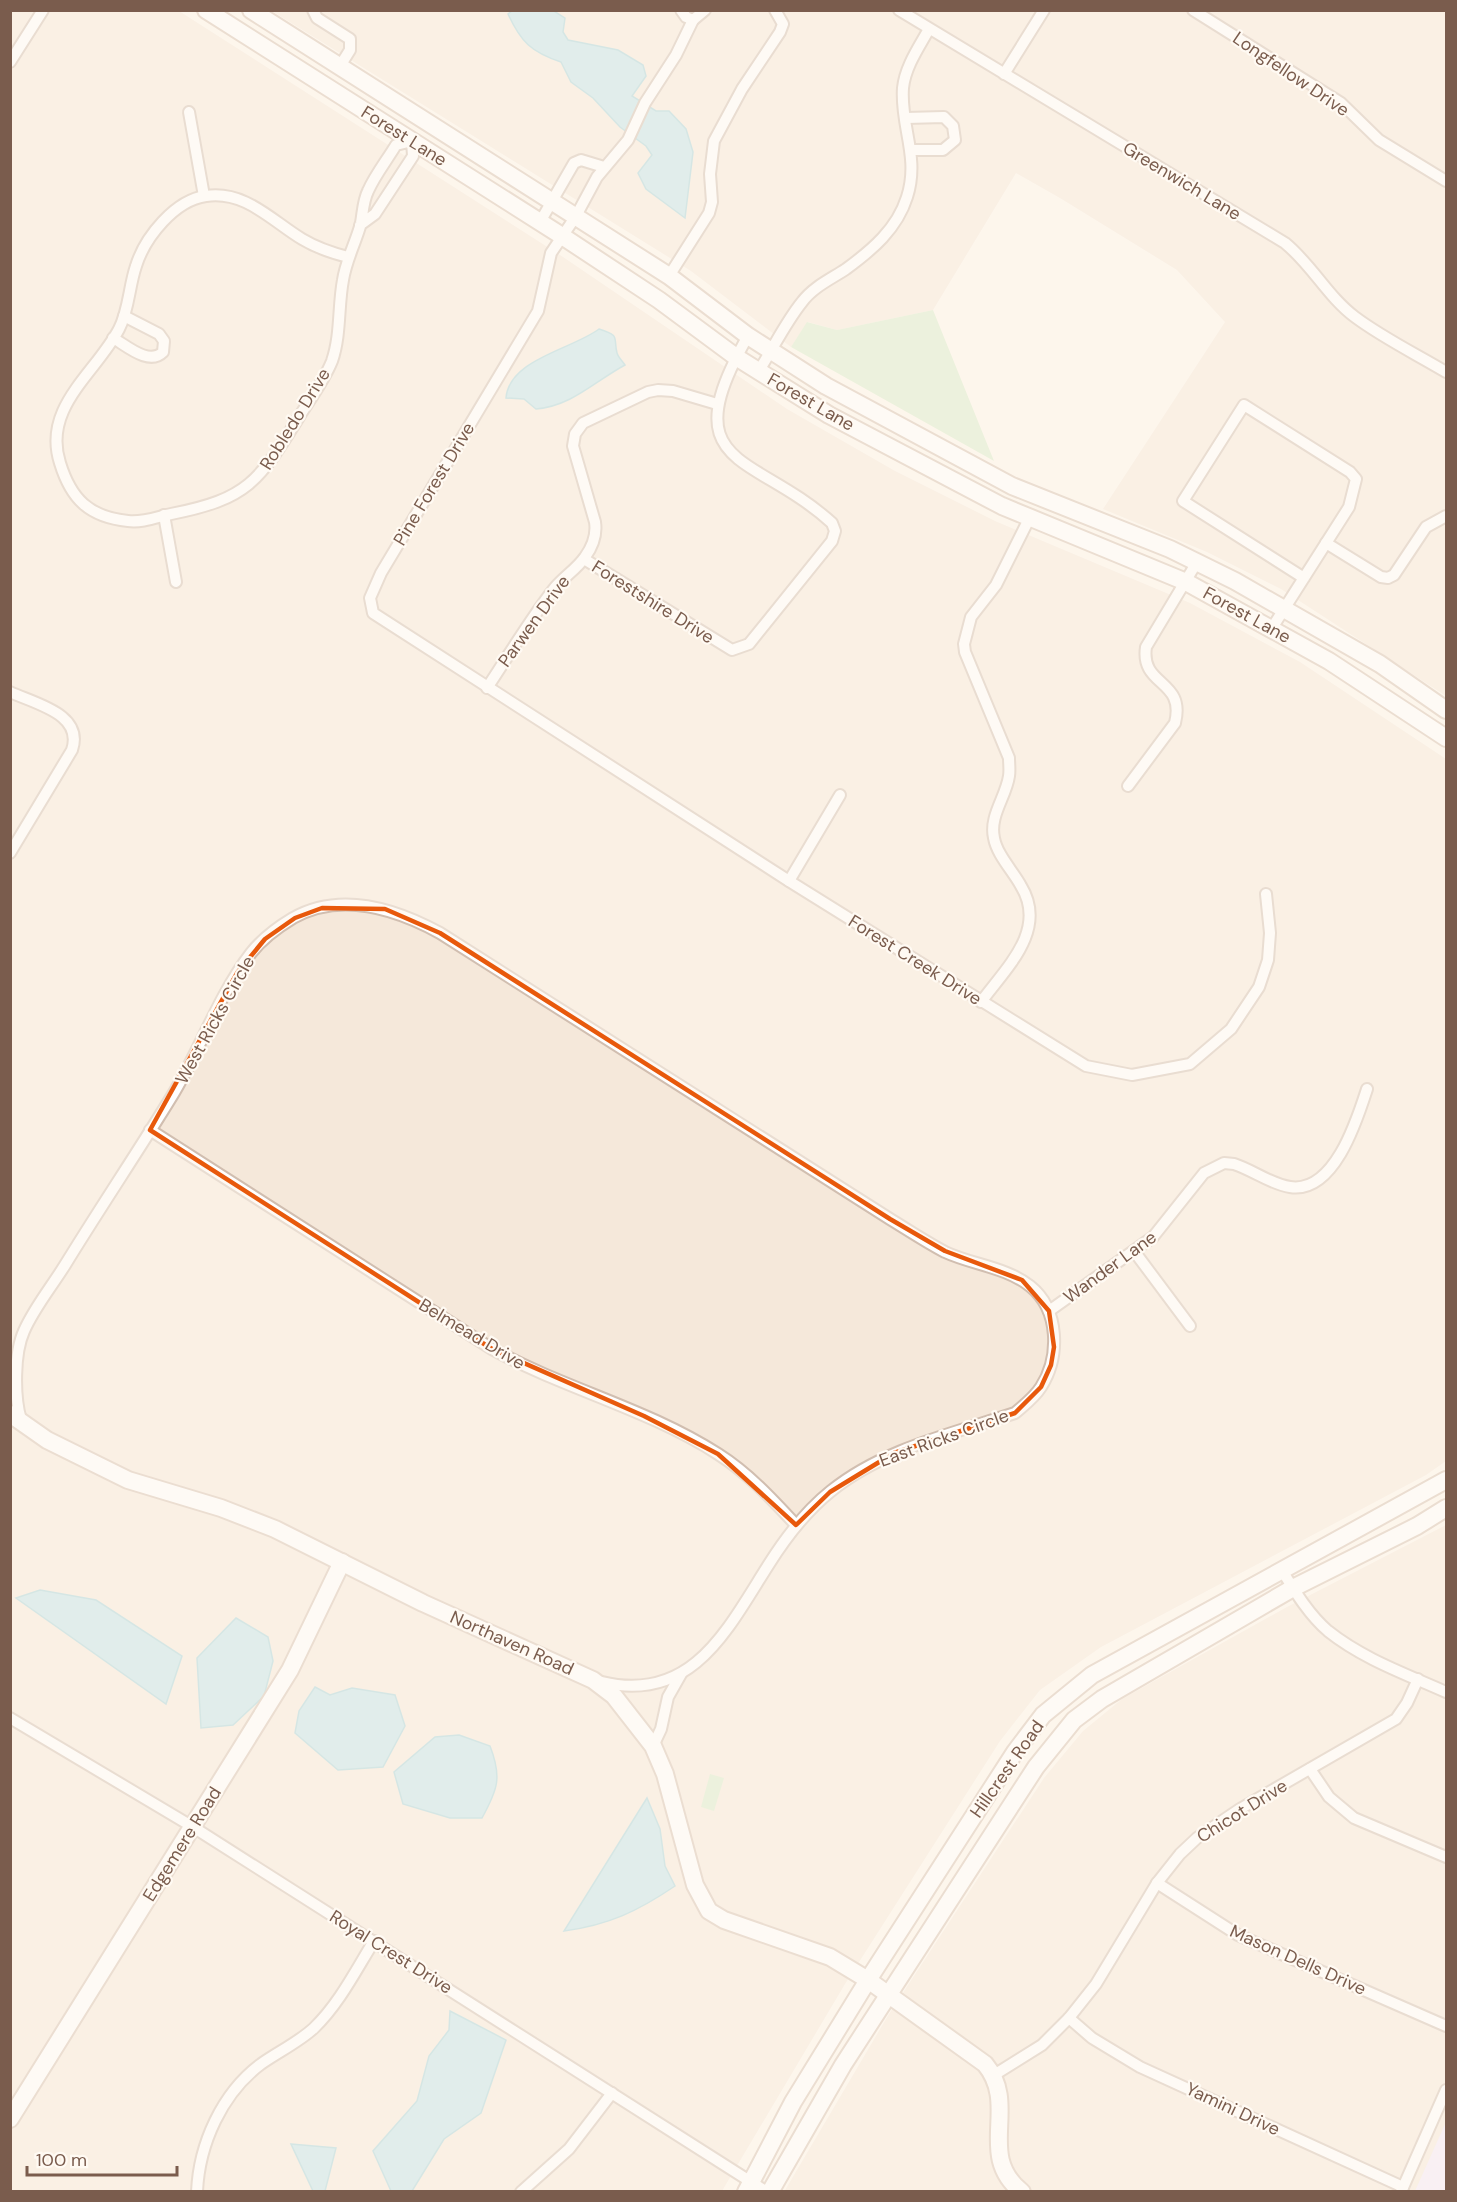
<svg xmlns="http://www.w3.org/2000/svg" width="1457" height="2202" font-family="'DM Sans',sans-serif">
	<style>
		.residential { fill: #f5e8da }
		.education { fill: #f3e8fa }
		.green { fill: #d8ecc9 }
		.water { fill: #bfe3e8; stroke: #a5d3da; stroke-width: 1.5 }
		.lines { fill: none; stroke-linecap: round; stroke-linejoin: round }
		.street-casing { stroke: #d1beb0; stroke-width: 14 }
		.secondary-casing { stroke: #d6c0b0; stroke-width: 20 }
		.street { stroke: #fff; stroke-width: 10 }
		.secondary { stroke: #fff; stroke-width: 16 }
		.marked { fill: none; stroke: #e8590c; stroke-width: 4.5; stroke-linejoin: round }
		.labels { text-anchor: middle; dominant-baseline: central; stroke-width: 4.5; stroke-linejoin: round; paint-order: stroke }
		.street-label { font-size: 18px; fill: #7a5c4d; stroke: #fffaf3 }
	</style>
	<rect width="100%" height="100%" fill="#fdf6ec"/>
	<!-- residential -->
	<g class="residential">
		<path d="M10,11H179L563,257L787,409L895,471L995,521L1190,603L1300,662L1446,759V1461L1426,1475L1101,1647L1040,1690L1000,1741L845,1984L722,2191H11Z"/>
		<path d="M272,11H1446V696L1281,589L1207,552L1103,509L1225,322L1177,270L1060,198L1016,173L933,310L837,330L808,322L791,347L691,271Z"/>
		<path d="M1446,1525V2191L784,2192L889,2014L1044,1778L1083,1731L1122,1699L1287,1607Z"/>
	</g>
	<!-- education -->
	<path class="education" d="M1446,2122V2191H1415Z"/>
	<!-- green -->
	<g class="green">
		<path d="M933,310L994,461L791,347L807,322L837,330Z"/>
		<path d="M710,1774L724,1778L714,1811L701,1807Z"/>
	</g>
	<!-- water -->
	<g class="water">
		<path d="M512,11H554L565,18L563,32L568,40L618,50L643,65L646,76L632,96L656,111H669L686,129L693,152L685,218L646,189L638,173L652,155L646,146L620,127L593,98L571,82L561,62C531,52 521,42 508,14Z"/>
		<path d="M599,329C621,336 613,337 617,353C618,357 623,362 625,365C595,381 572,406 536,409L524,399L506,398C509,359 573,349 599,329Z"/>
		<path d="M40,1590L96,1600L182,1656L166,1704L16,1598Z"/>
		<path d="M236,1618L268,1637L273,1661L264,1696L233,1725L201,1728L197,1658Z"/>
		<path d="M315,1687L330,1695L352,1688L395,1695L405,1726L383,1767L338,1770L295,1733L299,1711Z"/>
		<path d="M459,1735L490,1746C502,1777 498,1789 482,1818H450L403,1804L394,1772L435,1737Z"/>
		<path d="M647,1798L660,1829L665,1866L675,1886C638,1911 609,1925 564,1931Z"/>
		<path d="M450,2011L506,2040L481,2113L444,2139L412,2191H391L373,2151L417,2101L429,2056L449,2030Z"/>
		<path d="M291,2144L336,2148L325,2191H313Z"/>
	</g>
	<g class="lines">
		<!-- street casing -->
		<g class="street-casing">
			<g id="street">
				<path d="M313,10L317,18L350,39V50L340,66"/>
				<path d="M681,10L686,17L693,20L705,10"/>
				<path d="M899,10L1285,243C1312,265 1328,297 1355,317C1383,338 1416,354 1446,372"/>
				<path d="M1193,10L1341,103L1379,140L1446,181"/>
				<path d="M693,20L676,55L645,103L628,140L597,177L576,216L551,253L538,311L381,573L370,598L373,613L789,881L1086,1066L1132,1075L1190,1064L1231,1029L1259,987L1268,960L1270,933L1266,894"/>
				<path d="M10,62L43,10"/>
				<path d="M1004,74L1044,10"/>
				<path d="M189,112L204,196"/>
				<path d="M906,118L944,117L953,126L955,140L943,150H912"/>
				<path d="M540,222L574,163L581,160L604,167"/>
				<path d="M348,257C332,253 317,248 302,239C272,221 245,190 206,196C175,200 145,237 136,266C129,286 129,310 119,329C96,373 42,407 60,463C71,499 89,517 128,521C142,523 157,517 171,514C248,499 259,481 299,417C310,399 324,381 332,361C341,335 338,306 343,280C346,260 356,242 361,223C363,212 363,201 368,191C375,175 387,160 396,145L412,141L413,156L375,214L360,225"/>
				<path d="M669,276L709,213L712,202L710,174L714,141L742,89L780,32L783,24L775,10"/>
				<path d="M113,338C127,346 149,366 163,352L164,341L159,334L124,316"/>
				<path d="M758,372C773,349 785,323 802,302C813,287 831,279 846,269C872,250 897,229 907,197C920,157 900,126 903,88C905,67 919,47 929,29"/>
				<path d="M164,515L176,582"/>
				<path d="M1326,543L1381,577L1388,578L1394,575L1426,527L1446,516"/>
				<path d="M584,559L732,650L749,644L832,541L835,531L832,523C754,452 671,470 748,336"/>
				<path d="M1272,628L1349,507L1356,479L1350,472L1244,405L1183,501L1304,578"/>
				<path d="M487,688C509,655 529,621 553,590C562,578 577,569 585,557C593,546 597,535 595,522L573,446L575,434L583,423L648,392L658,390L673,391L717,404"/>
				<path d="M10,692C36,704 84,714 72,750L10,853"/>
				<path d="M1128,786L1175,723C1186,679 1140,687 1146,647L1197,562"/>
				<path d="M789,881L840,795"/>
				<path d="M981,1002C1006,968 1048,930 1021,886C1013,871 997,855 994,838C989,816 1006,797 1009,776C1010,770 1009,764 1009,758L965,652L964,644L971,617L996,585L1029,519"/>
				<path d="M150,1130L492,1349C565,1389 648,1409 718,1454C748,1473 772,1499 796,1525"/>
				<path d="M1134,1251L1190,1326"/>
				<path d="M1049,1311L1153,1237L1204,1173L1224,1163L1234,1164C1253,1170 1270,1184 1290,1187C1334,1194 1357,1120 1367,1089"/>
				<path d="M21,1420C14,1397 14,1353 24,1331C34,1308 52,1286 65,1265C100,1208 137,1153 172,1096C200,1050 218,996 251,953C262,939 278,927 293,918C341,891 396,909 440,933L890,1219C908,1230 926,1242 945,1252C973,1265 1006,1267 1030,1286C1060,1310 1060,1357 1041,1387C1034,1398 1024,1405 1015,1413C952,1434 883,1449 831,1491C806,1511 786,1537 769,1564C728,1628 693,1704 602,1682"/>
				<path d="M1281,1569C1294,1590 1309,1615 1328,1631C1363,1659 1406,1674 1446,1692"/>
				<path d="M10,1718L193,1827L767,2192"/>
				<path d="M653,1746L661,1729L668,1697L681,1674"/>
				<path d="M1310,1769L1329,1797L1354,1818L1446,1857"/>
				<path d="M1157,1883L1238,1935L1446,2026"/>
				<path d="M1069,2018L1092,2038L1140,2067L1403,2187"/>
				<path d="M994,2075L1042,2045L1069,2018L1096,1984L1157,1883L1180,1854L1197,1838L1240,1809L1396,1719L1407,1703L1418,1679"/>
				<path d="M197,2192C199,2144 222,2093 261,2064C278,2052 299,2042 314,2028C339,2004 356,1970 374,1941"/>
				<path d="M521,2192L569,2149L612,2093"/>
				<path d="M1401,2192L1446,2090"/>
			</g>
		</g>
		<!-- secondary casing -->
		<g class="secondary-casing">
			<g id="secondary">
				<path d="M206,10L562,236L659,300L736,357L829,415L1002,506L1186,582L1329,661L1446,738"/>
				<path d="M251,10L669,276L748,336L826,386L1012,486L1170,549L1235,581L1380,664L1446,710"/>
				<path d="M10,1414L47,1440L128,1480L221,1508L275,1529L423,1603L593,1680L614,1696L653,1746L665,1774L695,1885L709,1911L724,1920L830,1957L868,1980L985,2064C1020,2106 975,2155 1022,2192"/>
				<path d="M10,2119L290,1670L342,1562"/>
				<path d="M746,2192L793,2102L868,1980L1015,1752L1043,1715L1092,1675L1446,1480"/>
				<path d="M770,2192L843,2065L1036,1767L1074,1720L1102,1699L1293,1588L1417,1526L1446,1508"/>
			</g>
		</g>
		<!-- street -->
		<use href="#street" class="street"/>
		<!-- secondary -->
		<use href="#secondary" class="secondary"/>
	</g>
	<!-- marked area -->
	<path d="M0 0H1457V2202H0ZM322,908L385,909L440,933L890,1219L945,1251L1022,1280L1049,1311L1054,1347L1051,1365L1041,1387L1015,1413L894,1453L830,1492L796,1525L718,1454L644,1416L492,1349L150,1130L237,973L265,939L295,918Z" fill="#fdf6ec" fill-opacity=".55" fill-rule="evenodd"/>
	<path class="marked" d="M322,908L385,909L440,933L890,1219L945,1251L1022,1280L1049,1311L1054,1347L1051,1365L1041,1387L1015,1413L894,1453L830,1492L796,1525L718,1454L644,1416L492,1349L150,1130L237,973L265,939L295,918Z"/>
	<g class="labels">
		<!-- street labels -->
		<g class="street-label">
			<text transform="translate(1291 74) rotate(34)">Longfellow Drive</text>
			<text transform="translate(404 136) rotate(32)">Forest Lane</text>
			<text transform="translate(1182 181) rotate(31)">Greenwich Lane</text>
			<text transform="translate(811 402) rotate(30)">Forest Lane</text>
			<text transform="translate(295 419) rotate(-58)">Robledo Drive</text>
			<text transform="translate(434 484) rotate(-59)">Pine Forest Drive</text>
			<text transform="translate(653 602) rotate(32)">Forestshire Drive</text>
			<text transform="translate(1247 615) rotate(29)">Forest Lane</text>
			<text transform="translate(534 621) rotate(-54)">Parwen Drive</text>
			<text transform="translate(915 960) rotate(32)">Forest Creek Drive</text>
			<text transform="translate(215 1020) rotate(-61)">West Ricks Circle</text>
			<text transform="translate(1110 1267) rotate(-36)">Wander Lane</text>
			<text transform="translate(472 1334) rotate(31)">Belmead Drive</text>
			<text transform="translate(944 1438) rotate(-20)">East Ricks Circle</text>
			<text transform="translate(512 1643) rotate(24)">Northaven Road</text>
			<text transform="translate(1007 1769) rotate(-55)">Hillcrest Road</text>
			<text transform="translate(1242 1811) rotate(-32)">Chicot Drive</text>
			<text transform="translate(182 1844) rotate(-58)">Edgemere Road</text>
			<text transform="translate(391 1952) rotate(32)">Royal Crest Drive</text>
			<text transform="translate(1298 1960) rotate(24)">Mason Dells Drive</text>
			<text transform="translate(1233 2109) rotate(25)">Yamini Drive</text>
		</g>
	</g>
	<!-- border -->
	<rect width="1457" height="2202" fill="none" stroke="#7a5c4d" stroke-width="24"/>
	<!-- scale -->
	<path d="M27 2166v9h150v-9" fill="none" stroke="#7a5c4d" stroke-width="3"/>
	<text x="36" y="2166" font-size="18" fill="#7a5c4d" stroke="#fffaf3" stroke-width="4.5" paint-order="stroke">100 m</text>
</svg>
